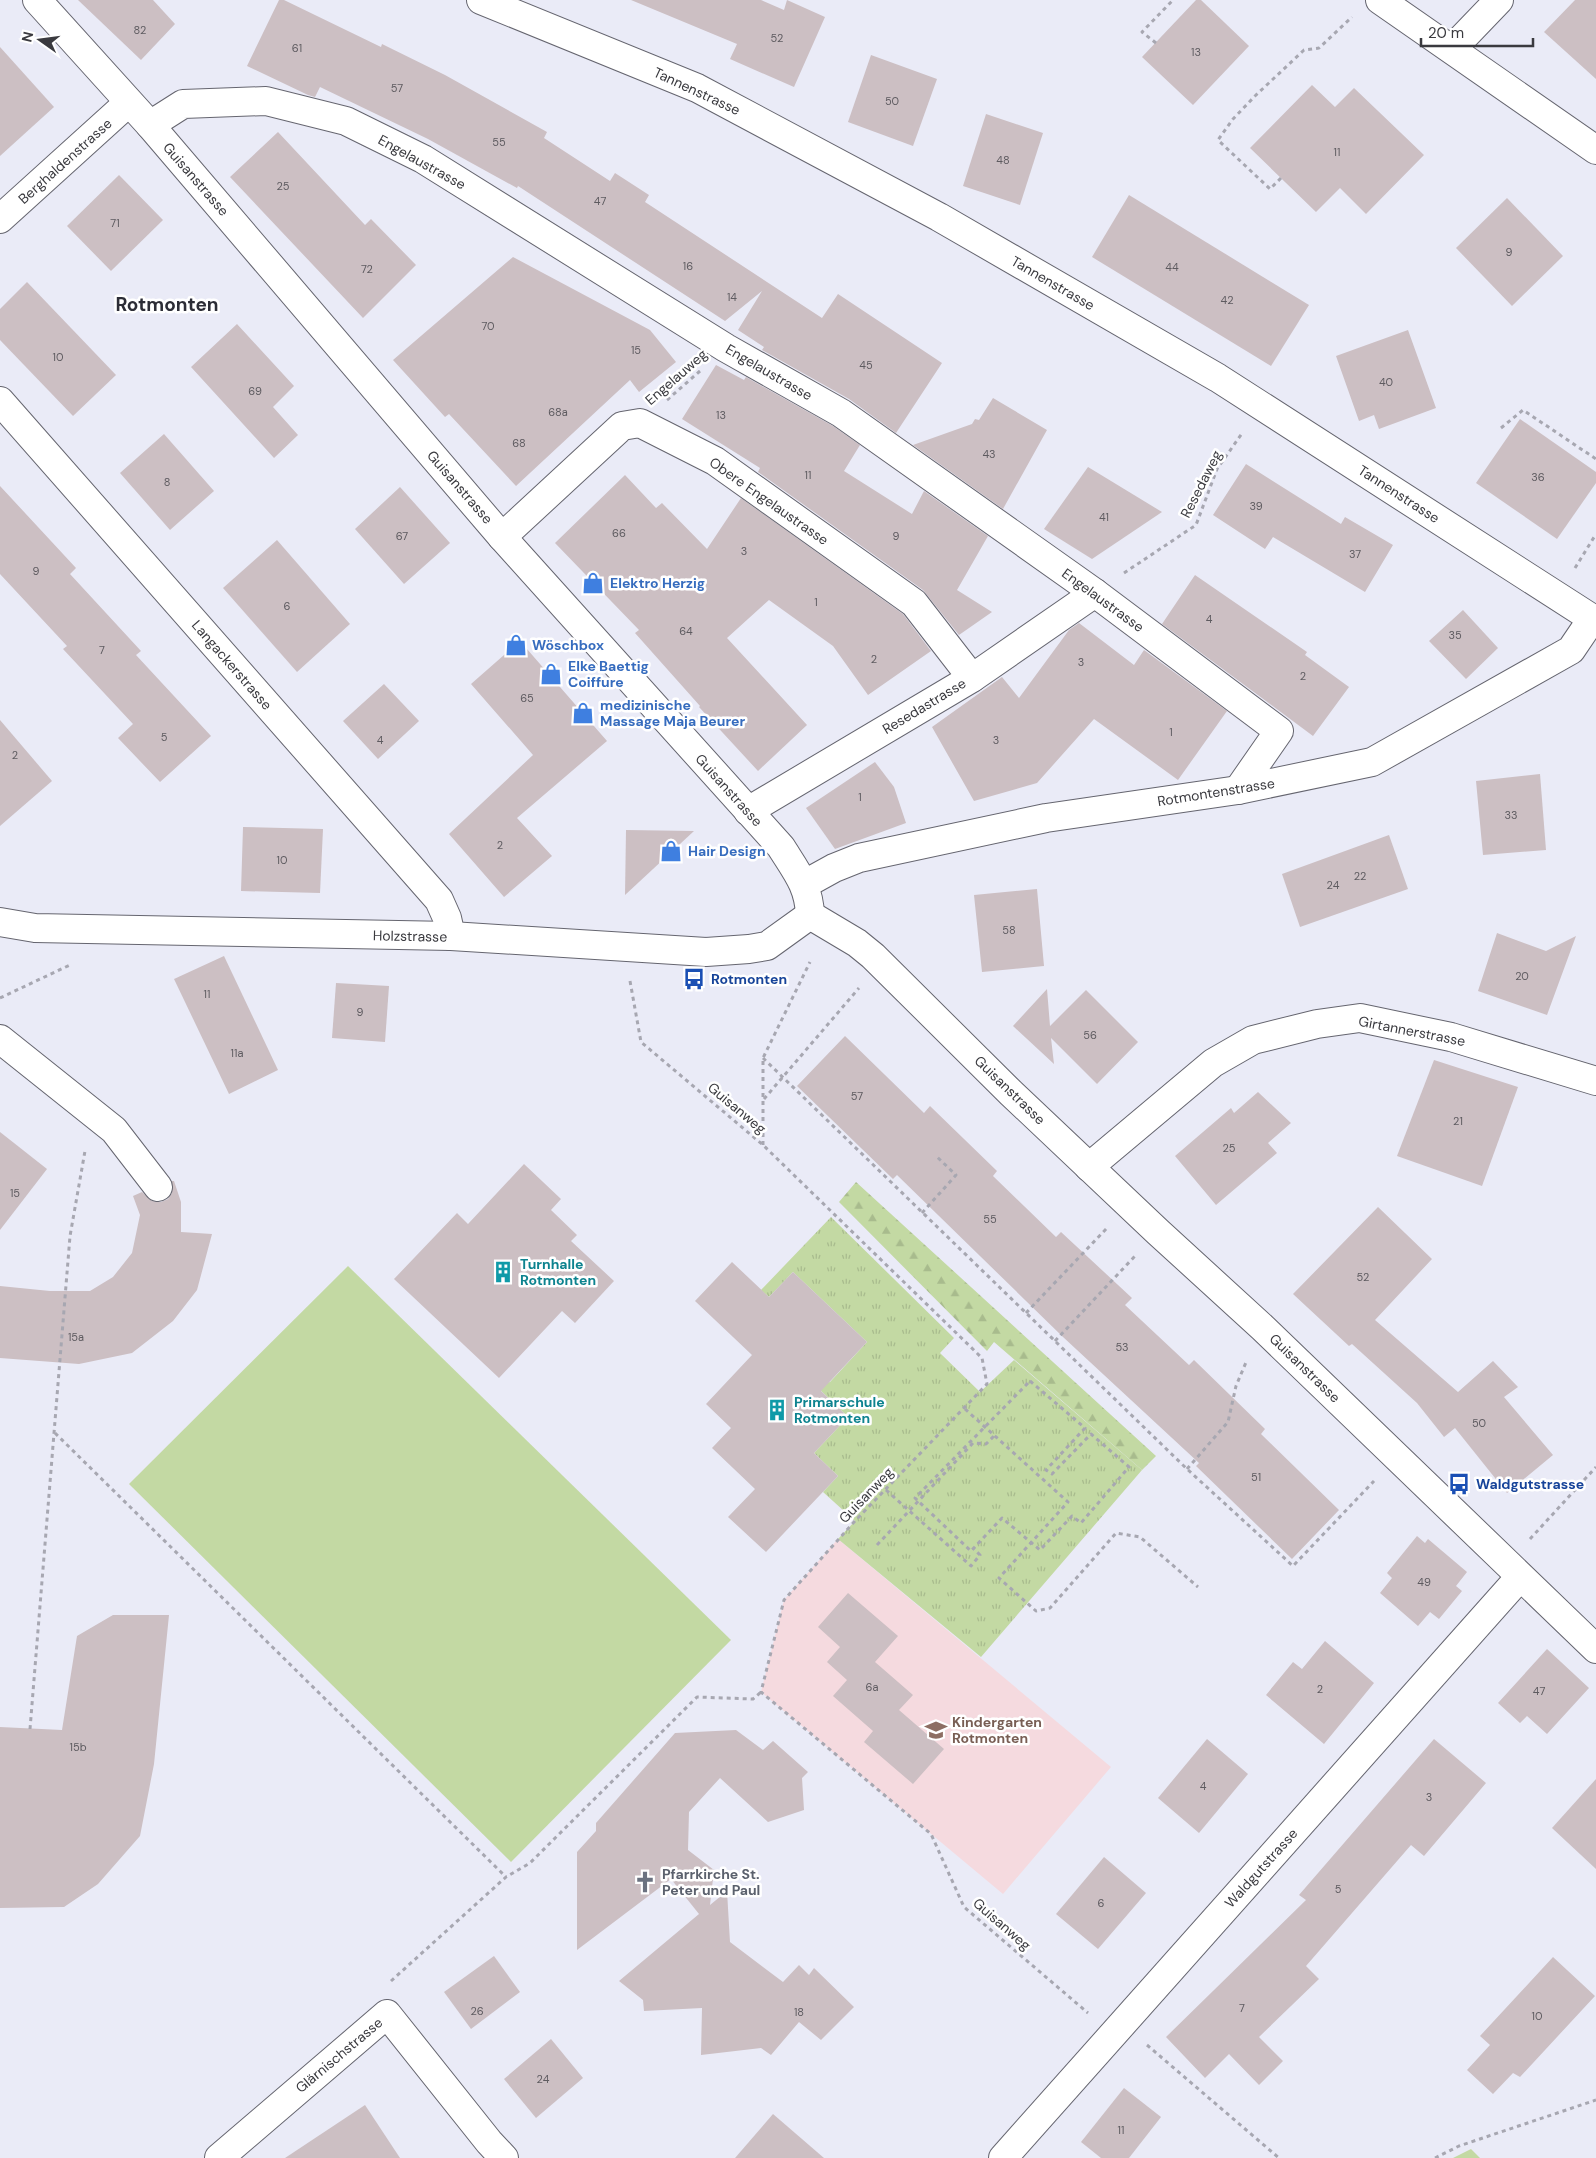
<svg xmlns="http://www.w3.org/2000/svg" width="1596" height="2158" font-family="'DM Sans',sans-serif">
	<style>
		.education { fill: #f5dadf }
		.forest { fill: url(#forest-firs) }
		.park { fill: url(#park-tufts) }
		.garden { fill: #c3d9a3 }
		.building { fill: #ccbfc3 }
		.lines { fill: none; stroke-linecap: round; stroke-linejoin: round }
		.minor-casing { stroke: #65656f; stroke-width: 30 }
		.path { stroke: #a7a7b1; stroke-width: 3; stroke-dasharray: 4 4; stroke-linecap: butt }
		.minor { stroke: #fff; stroke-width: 28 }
		.labels { text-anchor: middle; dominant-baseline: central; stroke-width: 5; stroke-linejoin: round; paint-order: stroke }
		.number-label { font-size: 11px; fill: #5e5b60 }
		.street-label { font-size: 14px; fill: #3a3a3f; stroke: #fff }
		.shop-label { font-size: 14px; font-weight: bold; fill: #366cbe; stroke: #fff; text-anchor: start }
		.transit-label { font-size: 14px; font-weight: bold; fill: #164399; stroke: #fff; text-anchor: start }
		.culture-label { font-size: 14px; font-weight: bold; fill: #0d838f; stroke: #fff; text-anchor: start }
		.education-label { font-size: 14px; font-weight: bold; fill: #785e54; stroke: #fff; text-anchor: start }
		.worship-label { font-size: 14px; font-weight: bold; fill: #5b616d; stroke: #fff; text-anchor: start }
		.district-label { font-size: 19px; font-weight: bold; fill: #2c2d36; stroke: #fff }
	</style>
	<defs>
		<pattern id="forest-firs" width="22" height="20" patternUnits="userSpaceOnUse" patternTransform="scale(1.25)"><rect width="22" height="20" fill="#c3d9a3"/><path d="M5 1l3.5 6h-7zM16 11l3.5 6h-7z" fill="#a8bb8d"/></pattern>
		<pattern id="park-tufts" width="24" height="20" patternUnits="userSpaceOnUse" patternTransform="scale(1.25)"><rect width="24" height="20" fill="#c3d9a3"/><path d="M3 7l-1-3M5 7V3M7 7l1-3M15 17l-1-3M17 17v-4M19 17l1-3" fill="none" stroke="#a8bb8d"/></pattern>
	</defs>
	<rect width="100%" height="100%" fill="#eaebf7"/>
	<!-- education -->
	<path class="education" d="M838,1539L1111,1767L1003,1894L761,1692L784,1600Z"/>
	<!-- forest -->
	<path class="forest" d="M856,1182L1156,1456L1142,1470L994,1342L987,1351L839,1202Z"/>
	<!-- park -->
	<path class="park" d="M831,1217L954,1338L940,1353L980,1392L1014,1360L1142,1470L981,1657L838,1539L855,1521L823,1492L838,1476L814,1453L848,1417L815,1385L830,1382L867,1342L793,1272L769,1297L761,1290Z"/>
	<!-- garden -->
	<g class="garden">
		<path d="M348,1266L731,1640L511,1862L129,1484Z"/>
		<path d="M1471,2149L1480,2158H1453Z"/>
	</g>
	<!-- building -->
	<g class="building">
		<path d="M78,0H153L175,24L141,60Z"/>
		<path d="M279,0H284L381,47L382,44L445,75L547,132L544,138L610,181L615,173L649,195L645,202L822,318L838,294L942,363L896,433L849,399L762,350L764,347L738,330L762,291L725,321L518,186L517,188L428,139L320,87L315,97L308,95L247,66Z"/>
		<path d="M631,0H761L784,10L787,0L825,17L794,87L730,59L737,44Z"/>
		<path d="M1196,0H1201L1249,46L1193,105L1142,57Z"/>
		<path d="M1575,0H1596V79L1544,32Z"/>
		<path d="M0,47L54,107L0,156Z"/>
		<path d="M871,55L937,79L913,146L848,122Z"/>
		<path d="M1312,85L1335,107L1354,88L1424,155L1366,214L1340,188L1316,212L1250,148Z"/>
		<path d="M986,114L1043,133L1020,205L963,186Z"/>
		<path d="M278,132L365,225L371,219L416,265L363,318L230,177Z"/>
		<path d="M119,175L163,220L111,271L67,226Z"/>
		<path d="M1129,195L1309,305L1271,366L1092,257Z"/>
		<path d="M1507,198L1563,256L1512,306L1456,248Z"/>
		<path d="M513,257L650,330L676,362L639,392L630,380L516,486L449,414L445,417L393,360Z"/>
		<path d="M27,282L116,375L73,416L0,340V309Z"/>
		<path d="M237,324L294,386L273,407L298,435L274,458L191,367Z"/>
		<path d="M1408,330L1436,408L1379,429L1374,415L1359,421L1336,356Z"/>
		<path d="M716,365L744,380L746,377L833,426L860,445L844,471L912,514L924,491L988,536L957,590L992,612L959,635L923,590L758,472L760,468L682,419Z"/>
		<path d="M993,398L1047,430L1003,509L913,445L972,424L975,419L979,420Z"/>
		<path d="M1520,419L1596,472V483L1557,539L1476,483Z"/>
		<path d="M164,434L214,491L170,530L120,473Z"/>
		<path d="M1246,464L1341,524L1345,517L1393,545L1365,592L1273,537L1265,549L1213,515Z"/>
		<path d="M1088,467L1162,512L1092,559L1044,529Z"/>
		<path d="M625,475L656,508L662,503L707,549L741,498L903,614L931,651L868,695L833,646L769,600L727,638L807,725L758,771L699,707L700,706L635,633L639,630L555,543Z"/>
		<path d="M0,486L76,568L70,574L141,651L136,655L211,736L160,782L118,738L133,724L63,649L67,646L0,574Z"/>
		<path d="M400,487L450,543L404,584L355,529Z"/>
		<path d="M277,540L350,624L297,672L223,588Z"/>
		<path d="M1195,575L1307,652L1305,655L1349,687L1313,736L1162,624Z"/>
		<path d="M1463,610L1498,648L1466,679L1429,641Z"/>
		<path d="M1079,623L1134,665L1144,650L1227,711L1178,780L1094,719L1037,783L974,801L932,727L1002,677L1019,698L1069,630Z"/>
		<path d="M520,641L607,741L517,818L552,856L504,897L449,834L533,755L471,684Z"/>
		<path d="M384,684L419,721L378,759L343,721Z"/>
		<path d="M0,720L52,781L0,826Z"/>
		<path d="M875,762L894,787L906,823L835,849L806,808Z"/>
		<path d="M1540,774L1546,850L1483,855L1476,781Z"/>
		<path d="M243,827L323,829L320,893L241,891Z"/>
		<path d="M626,830L694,831L625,895Z"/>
		<path d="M1389,835L1408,889L1300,927L1282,874Z"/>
		<path d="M1037,889L1044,966L982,972L974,895Z"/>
		<path d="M1497,933L1546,951L1576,936L1547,1015L1478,991Z"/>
		<path d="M224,956L278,1070L229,1094L174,979Z"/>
		<path d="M336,983L389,986L385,1042L332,1038Z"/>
		<path d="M1047,989L1050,1026L1086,990L1138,1042L1097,1084L1051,1038L1054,1064L1013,1026Z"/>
		<path d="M845,1036L924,1113L930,1106L997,1171L993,1176L1056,1237L1061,1232L1132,1298L1125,1305L1189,1365L1194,1360L1265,1429L1261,1434L1339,1510L1292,1559L1196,1466L1199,1463L1063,1337L897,1175L893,1179L797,1086Z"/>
		<path d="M1434,1060L1518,1087L1482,1186L1397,1156Z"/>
		<path d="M1258,1092L1291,1123L1268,1143L1277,1153L1216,1205L1175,1156L1231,1108L1234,1113Z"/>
		<path d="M0,1132L47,1169L0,1230Z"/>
		<path d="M524,1164L561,1199L551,1210L577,1235L571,1241L614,1281L575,1323L562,1311L499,1378L394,1279L457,1213L468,1224Z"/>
		<path d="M172,1181H174L181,1202V1232L212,1234L197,1290L173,1321L132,1353L79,1364L0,1358V1286L50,1291H90L113,1277L132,1253L140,1215L133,1196L142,1192L152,1201L161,1202L168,1199L172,1193Z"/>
		<path d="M1378,1207L1432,1259L1375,1320L1458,1392L1493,1361L1518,1387L1504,1397L1553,1455L1507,1493L1455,1428L1444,1437L1417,1403L1352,1344L1349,1346L1293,1294Z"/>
		<path d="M732,1262L769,1297L793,1272L867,1342L821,1391L848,1417L814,1453L838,1476L766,1552L728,1517L755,1489L712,1448L731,1428L706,1404L752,1355L695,1301Z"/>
		<path d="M1417,1536L1425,1543L1428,1539L1467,1572L1456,1586L1462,1591L1439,1619L1430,1612L1418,1626L1380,1593L1392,1578L1387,1573Z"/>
		<path d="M848,1593L898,1636L875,1662L913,1695L899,1710L944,1749L913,1784L864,1742L873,1731L833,1696L847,1680L827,1662L840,1647L818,1627Z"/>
		<path d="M113,1615H169L154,1764L140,1836L98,1884L64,1907L0,1908V1727L62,1730L77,1636Z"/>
		<path d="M1325,1641L1374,1683L1324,1744L1266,1695L1293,1662L1302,1669Z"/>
		<path d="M1547,1649L1589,1688L1547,1734L1527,1716L1520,1723L1498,1703Z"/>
		<path d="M736,1730L763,1750L773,1741L808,1772L802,1778L804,1810L768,1822L720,1778L689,1812L688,1850L714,1870L710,1905L727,1891L730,1942L783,1982L799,1965L809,1975L814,1968L854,2007L821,2040L799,2022L771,2055L761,2048L701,2055L702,2008L644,2011L643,2000L619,1981L699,1914L671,1879L577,1950V1852L596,1831V1823L675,1733Z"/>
		<path d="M1207,1739L1248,1774L1199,1833L1158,1798Z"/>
		<path d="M1434,1739L1486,1783L1424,1856L1411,1845L1306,1966L1319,1979L1259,2037L1283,2061L1259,2085L1229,2054L1205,2078L1166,2037L1306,1900L1299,1895Z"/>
		<path d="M1596,1779V1869L1552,1828Z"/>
		<path d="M1104,1857L1146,1893L1098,1949L1056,1914Z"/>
		<path d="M494,1956L520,1992L471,2029L444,1992Z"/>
		<path d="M1553,1957L1595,1996L1520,2077L1513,2073L1493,2094L1467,2070L1490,2045L1480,2036Z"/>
		<path d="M551,2039L583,2078L536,2118L504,2079Z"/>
		<path d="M1124,2088L1161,2117L1129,2158H1101L1081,2142Z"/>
		<path d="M365,2105L400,2158H285Z"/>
		<path d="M773,2114L824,2158H735Z"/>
	</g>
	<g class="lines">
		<!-- minor casing -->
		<g class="minor-casing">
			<g id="minor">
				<path d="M37,0L150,125L502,537L781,847C796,871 809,886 810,915"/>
				<path d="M481,0L697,88L939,217L1218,378L1596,621"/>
				<path d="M1380,0L1596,150"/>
				<path d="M1452,49L1499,0"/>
				<path d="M150,125L183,104L266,101L346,121L423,159L726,348L841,413L1095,593L1279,731L1238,790"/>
				<path d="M0,219L128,103"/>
				<path d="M0,401L439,900L447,918L451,936"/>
				<path d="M502,537L622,426L640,423L715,461L914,603L972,678"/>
				<path d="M748,811L972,678L1095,593"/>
				<path d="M805,884L834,868L859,858L1046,818L1238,790L1372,762L1571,650L1592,619"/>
				<path d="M810,915L857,943L873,956L1011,1093L1158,1232L1263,1328L1596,1649"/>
				<path d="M0,922L35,928L451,936L706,952L749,949L767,946L810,915"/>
				<path d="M0,1039L114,1130L158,1187"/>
				<path d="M1089,1167L1213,1063L1253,1040L1317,1024L1360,1018L1451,1037L1596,1081"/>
				<path d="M219,2158L387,2014L489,2142L504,2158"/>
				<path d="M1003,2158L1520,1577"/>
			</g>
		</g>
		<!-- path -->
		<g class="path">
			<path d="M1156,43L1142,32L1173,0"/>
			<path d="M1281,178L1270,189L1218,140L1233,119L1255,96L1304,50L1319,48L1352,17"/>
			<path d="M667,400L700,371"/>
			<path d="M1501,428L1523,410L1596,459"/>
			<path d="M1575,568L1596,534"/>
			<path d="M1124,573L1196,525L1217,469L1243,432"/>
			<path d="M630,981L641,1042L763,1145L982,1358L987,1384L855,1521L784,1600L761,1692L931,1834L964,1907L1088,2013"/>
			<path d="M0,998L72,964"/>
			<path d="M763,1058L1187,1469L1293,1566L1374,1481"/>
			<path d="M764,1099L859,988"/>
			<path d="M763,1145V1058L810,962"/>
			<path d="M922,1213L956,1175L935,1155"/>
			<path d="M1026,1313L1107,1228"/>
			<path d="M1055,1341L1135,1256"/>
			<path d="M1030,1381L1085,1428L1046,1470L1052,1474L1091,1434L1129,1467L1081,1523L1072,1516L1040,1550L1002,1518L971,1551L915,1498Z"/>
			<path d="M965,1409L1068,1502L999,1578L1036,1611L1050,1608L1116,1533L1140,1537L1198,1587"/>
			<path d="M55,1433L506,1877"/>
			<path d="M1187,1469L1228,1422L1236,1386L1247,1360"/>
			<path d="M886,1490L971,1566L980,1555L973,1548"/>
			<path d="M1530,1539L1596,1467"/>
			<path d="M877,1545L973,1443L986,1444L994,1436"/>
			<path d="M30,1729L70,1236L85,1151"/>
			<path d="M391,1981L506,1877L530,1863L697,1697L753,1699L761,1692"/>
			<path d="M1147,2045L1279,2158"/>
			<path d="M1435,2158L1459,2146L1596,2100"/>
		</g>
		<!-- minor -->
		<use href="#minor" class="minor"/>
	</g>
	<!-- icons -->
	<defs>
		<g id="shop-bare" transform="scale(1.725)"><path d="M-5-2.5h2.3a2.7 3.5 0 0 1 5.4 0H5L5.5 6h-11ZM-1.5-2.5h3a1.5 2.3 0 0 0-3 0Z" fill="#3f7fe0" stroke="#fff" stroke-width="2.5" paint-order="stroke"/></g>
		<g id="bus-bare" transform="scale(1.725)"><path d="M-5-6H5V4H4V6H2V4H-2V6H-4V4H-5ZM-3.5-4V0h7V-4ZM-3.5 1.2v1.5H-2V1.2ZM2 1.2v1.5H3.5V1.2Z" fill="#1a4fb4" stroke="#fff" stroke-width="2.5" paint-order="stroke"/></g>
		<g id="building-bare" transform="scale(1.725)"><path d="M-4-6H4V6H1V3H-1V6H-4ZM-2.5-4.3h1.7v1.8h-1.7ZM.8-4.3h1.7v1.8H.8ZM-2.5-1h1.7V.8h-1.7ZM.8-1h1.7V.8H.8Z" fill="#0f9aa8" stroke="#fff" stroke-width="2.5" paint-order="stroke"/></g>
		<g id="school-bare" transform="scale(1.725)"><path d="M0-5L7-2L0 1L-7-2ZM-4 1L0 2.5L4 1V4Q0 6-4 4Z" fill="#8d6e63" stroke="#fff" stroke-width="2.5" paint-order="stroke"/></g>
		<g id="church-bare" transform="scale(1.725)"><path d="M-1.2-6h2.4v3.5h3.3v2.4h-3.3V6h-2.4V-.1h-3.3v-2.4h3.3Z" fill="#6b7280" stroke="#fff" stroke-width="2.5" paint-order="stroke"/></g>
	</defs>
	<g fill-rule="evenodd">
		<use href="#shop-bare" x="593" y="583"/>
		<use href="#shop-bare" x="516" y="645"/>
		<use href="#shop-bare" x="551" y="674"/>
		<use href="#shop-bare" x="583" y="713"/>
		<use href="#shop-bare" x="671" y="851"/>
		<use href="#bus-bare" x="694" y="979"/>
		<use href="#building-bare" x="503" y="1272"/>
		<use href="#building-bare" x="777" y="1410"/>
		<use href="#bus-bare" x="1459" y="1484"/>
		<use href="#school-bare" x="936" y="1730"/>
		<use href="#church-bare" x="645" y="1882"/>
	</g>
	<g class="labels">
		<!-- number labels -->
		<g class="number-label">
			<text x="140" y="30">82</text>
			<text x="777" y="38">52</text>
			<text x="297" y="48">61</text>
			<text x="1196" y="52">13</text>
			<text x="397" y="88">57</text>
			<text x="892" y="101">50</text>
			<text x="499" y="142">55</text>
			<text x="1337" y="152">11</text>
			<text x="1003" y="160">48</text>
			<text x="283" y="186">25</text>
			<text x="600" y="201">47</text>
			<text x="115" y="223">71</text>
			<text x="1509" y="252">9</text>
			<text x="688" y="266">16</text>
			<text x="1172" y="267">44</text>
			<text x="367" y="269">72</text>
			<text x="732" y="297">14</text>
			<text x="1227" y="300">42</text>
			<text x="488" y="326">70</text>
			<text x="636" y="350">15</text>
			<text x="58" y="357">10</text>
			<text x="866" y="365">45</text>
			<text x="1386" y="382">40</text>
			<text x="255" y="391">69</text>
			<text x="558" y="412">68a</text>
			<text x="721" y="415">13</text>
			<text x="519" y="443">68</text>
			<text x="989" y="454">43</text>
			<text x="808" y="475">11</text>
			<text x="1538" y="477">36</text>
			<text x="167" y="482">8</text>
			<text x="1256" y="506">39</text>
			<text x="1104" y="517">41</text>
			<text x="619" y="533">66</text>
			<text x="402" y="536">67</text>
			<text x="896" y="536">9</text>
			<text x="744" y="551">3</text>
			<text x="1355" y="554">37</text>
			<text x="36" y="571">9</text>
			<text x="816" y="602">1</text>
			<text x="287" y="606">6</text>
			<text x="1209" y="619">4</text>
			<text x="686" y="631">64</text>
			<text x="1455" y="635">35</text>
			<text x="102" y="650">7</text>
			<text x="874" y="659">2</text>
			<text x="1081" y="662">3</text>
			<text x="1303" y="676">2</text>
			<text x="527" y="698">65</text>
			<text x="1171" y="732">1</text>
			<text x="164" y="737">5</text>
			<text x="380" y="740">4</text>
			<text x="996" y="740">3</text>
			<text x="15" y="755">2</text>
			<text x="860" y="797">1</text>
			<text x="1511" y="815">33</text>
			<text x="500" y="845">2</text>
			<text x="282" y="860">10</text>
			<text x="1360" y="876">22</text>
			<text x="1333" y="885">24</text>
			<text x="1009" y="930">58</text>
			<text x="1522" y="976">20</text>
			<text x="207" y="994">11</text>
			<text x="360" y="1012">9</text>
			<text x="1090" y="1035">56</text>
			<text x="237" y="1053">11a</text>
			<text x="857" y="1096">57</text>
			<text x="1458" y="1121">21</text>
			<text x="1229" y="1148">25</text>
			<text x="15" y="1193">15</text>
			<text x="990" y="1219">55</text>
			<text x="1363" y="1277">52</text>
			<text x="76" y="1337">15a</text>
			<text x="1122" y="1347">53</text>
			<text x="1479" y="1423">50</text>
			<text x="1256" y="1477">51</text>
			<text x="1424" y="1582">49</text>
			<text x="872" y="1687">6a</text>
			<text x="1320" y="1689">2</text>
			<text x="1539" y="1691">47</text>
			<text x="78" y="1747">15b</text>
			<text x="1203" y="1786">4</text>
			<text x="1429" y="1797">3</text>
			<text x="1338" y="1889">5</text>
			<text x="1101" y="1903">6</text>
			<text x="1242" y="2008">7</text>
			<text x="477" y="2011">26</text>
			<text x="799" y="2012">18</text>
			<text x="1537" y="2016">10</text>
			<text x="543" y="2079">24</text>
			<text x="1121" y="2130">11</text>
		</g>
		<!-- street labels -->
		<g class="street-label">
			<text transform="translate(697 91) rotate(25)">Tannenstrasse</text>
			<text transform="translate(65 161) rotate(-42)">Berghaldenstrasse</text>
			<text transform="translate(422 162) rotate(29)">Engelaustrasse</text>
			<text transform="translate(196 179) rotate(49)">Guisanstrasse</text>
			<text transform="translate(1053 283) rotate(30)">Tannenstrasse</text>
			<text transform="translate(769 372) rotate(30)">Engelaustrasse</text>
			<text transform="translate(676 377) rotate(-41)">Engelauweg</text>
			<text transform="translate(1201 484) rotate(-63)">Resedaweg</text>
			<text transform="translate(460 487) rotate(49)">Guisanstrasse</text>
			<text transform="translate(1399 494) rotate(33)">Tannenstrasse</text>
			<text transform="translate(769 501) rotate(35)">Obere Engelaustrasse</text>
			<text transform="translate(1103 600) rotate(36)">Engelaustrasse</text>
			<text transform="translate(232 665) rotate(49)">Langackerstrasse</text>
			<text transform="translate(924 706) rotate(-31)">Resedastrasse</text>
			<text transform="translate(729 790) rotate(48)">Guisanstrasse</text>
			<text transform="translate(1216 792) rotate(-9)">Rotmontenstrasse</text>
			<text transform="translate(410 936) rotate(1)">Holzstrasse</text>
			<text transform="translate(1412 1031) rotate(11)">Girtannerstrasse</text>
			<text transform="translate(1010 1090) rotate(44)">Guisanstrasse</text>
			<text transform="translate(737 1108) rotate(40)">Guisanweg</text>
			<text transform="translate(1305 1368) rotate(44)">Guisanstrasse</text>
			<text transform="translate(866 1495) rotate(-46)">Guisanweg</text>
			<text transform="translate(1261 1868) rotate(-48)">Waldgutstrasse</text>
			<text transform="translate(1002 1924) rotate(41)">Guisanweg</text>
			<text transform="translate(339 2055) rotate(-40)">Glärnischstrasse</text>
		</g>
		<!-- shop labels -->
		<g class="shop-label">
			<text x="610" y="583">Elektro Herzig</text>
			<text x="532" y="645">Wöschbox</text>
			<text x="568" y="666">Elke Baettig<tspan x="568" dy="16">Coiffure</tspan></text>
			<text x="600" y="705">medizinische<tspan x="600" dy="16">Massage Maja Beurer</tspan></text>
			<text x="688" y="851">Hair Design</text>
		</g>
		<!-- transit labels -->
		<g class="transit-label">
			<text x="711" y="979">Rotmonten</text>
			<text x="1476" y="1484">Waldgutstrasse</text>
		</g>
		<!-- culture labels -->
		<g class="culture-label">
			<text x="520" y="1264">Turnhalle<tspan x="520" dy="16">Rotmonten</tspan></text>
			<text x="794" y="1402">Primarschule<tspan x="794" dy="16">Rotmonten</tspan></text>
		</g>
		<!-- education labels -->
		<g class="education-label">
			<text x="952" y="1722">Kindergarten<tspan x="952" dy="16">Rotmonten</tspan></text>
		</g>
		<!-- worship labels -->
		<g class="worship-label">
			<text x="662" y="1874">Pfarrkirche St.<tspan x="662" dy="16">Peter und Paul</tspan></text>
		</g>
		<!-- district labels -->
		<g class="district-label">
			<text x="167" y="304">Rotmonten</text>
		</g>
	</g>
	<!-- north arrow -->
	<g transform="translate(40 40) rotate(284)" stroke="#ffffff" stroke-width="4" paint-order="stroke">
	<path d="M0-4L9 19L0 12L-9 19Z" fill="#3a3a3f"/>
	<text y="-8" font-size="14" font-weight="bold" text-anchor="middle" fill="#3a3a3f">N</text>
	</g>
	<!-- scale -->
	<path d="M1421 38v8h112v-8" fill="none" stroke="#3a3a3f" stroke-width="2.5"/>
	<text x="1428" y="38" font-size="15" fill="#3a3a3f" stroke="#ffffff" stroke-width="4" paint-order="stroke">20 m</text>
</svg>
